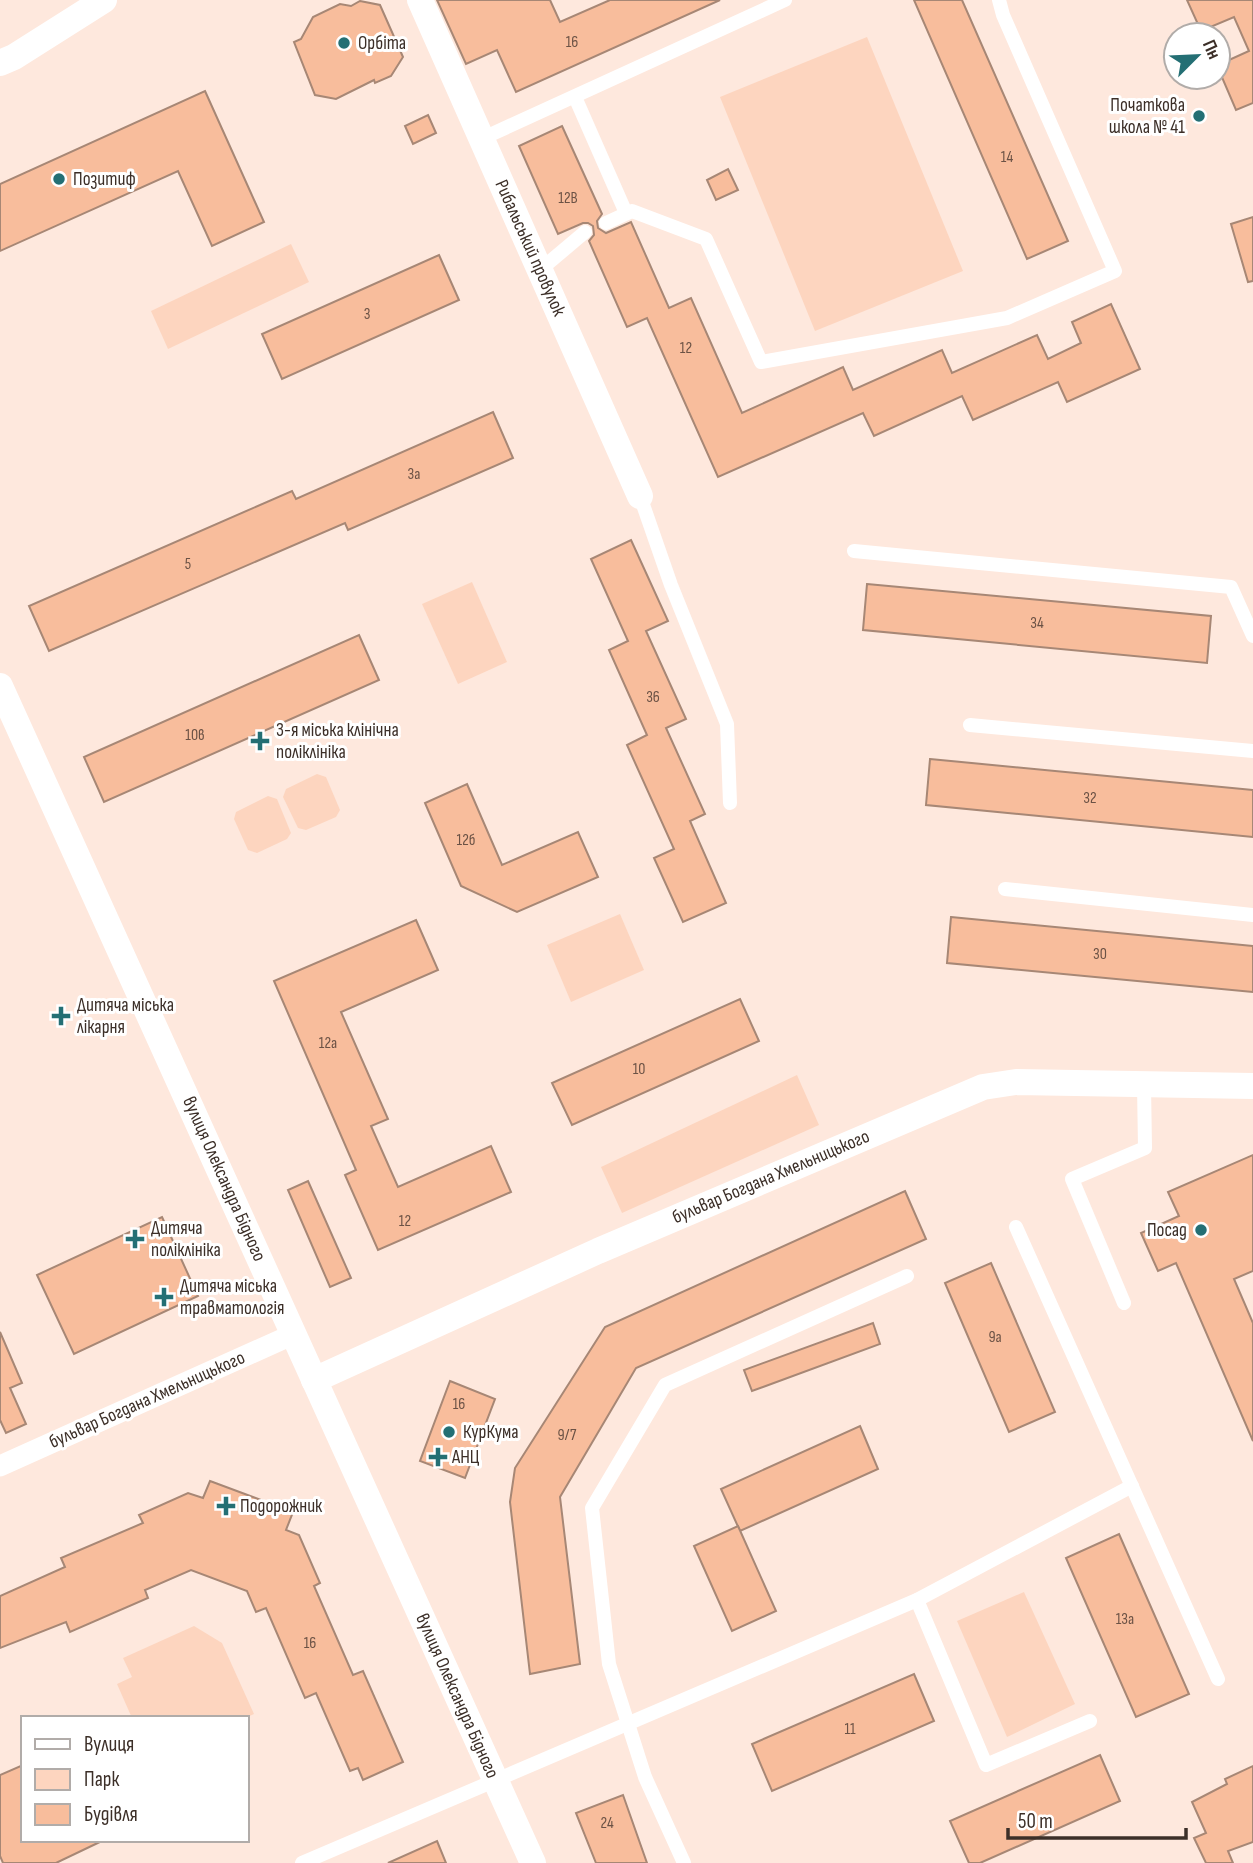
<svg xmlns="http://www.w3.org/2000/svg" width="1253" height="1863" font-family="'Sofia Sans Condensed',sans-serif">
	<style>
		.green { fill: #fdd5bf }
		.building { fill: #f8bd9c; stroke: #a78775; stroke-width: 2 }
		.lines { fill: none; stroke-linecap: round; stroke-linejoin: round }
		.service { stroke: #fff; stroke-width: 14 }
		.pedestrian { stroke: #fff; stroke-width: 21 }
		.minor { stroke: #fff; stroke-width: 26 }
		.poi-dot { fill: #246f74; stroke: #fff; stroke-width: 2.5 }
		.labels { text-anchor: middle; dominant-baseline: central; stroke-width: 6; stroke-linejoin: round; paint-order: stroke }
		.number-label { font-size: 16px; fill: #6b5245 }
		.poi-label { font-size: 19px; fill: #3c2f28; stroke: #fff; text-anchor: start }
		.street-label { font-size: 19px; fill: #3c2f28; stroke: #fff }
	</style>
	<rect width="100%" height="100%" fill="#fee8dd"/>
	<!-- green -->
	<g class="green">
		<path d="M867,37L963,271L815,331L720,97Z"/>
		<path d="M291,244L309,282L168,349L151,311Z"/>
		<path d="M472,582L507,662L458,684L422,604Z"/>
		<path d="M317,774L326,777L340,810L336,817L306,830L298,828L283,797L286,789Z"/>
		<path d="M268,796L277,799L291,833L287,839L257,853L248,850L234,819L236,812Z"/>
		<path d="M620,914L644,970L571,1002L547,945Z"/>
		<path d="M797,1075L819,1125L622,1213L601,1167Z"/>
		<path d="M1024,1592L1075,1704L1007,1737L957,1621Z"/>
		<path d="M194,1626L222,1643L254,1714L245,1718H132L117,1684L132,1677L123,1658Z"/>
	</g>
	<!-- building -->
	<g class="building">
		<path d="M437,0H550L560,22L610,0H720L516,92L497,50L466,64Z"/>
		<path d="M914,0H962L1068,241L1027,259Z"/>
		<path d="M1187,0H1253V103L1236,110L1218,68V65L1249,51L1234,17L1201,31Z"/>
		<path d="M360,1L380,5L403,57L391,76L375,83L374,80L336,99L315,95L294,42L301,39L313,17L340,4L351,6Z"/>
		<path d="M205,91L264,222L212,246L178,171L0,251V184Z"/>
		<path d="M428,115L436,133L413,144L405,126Z"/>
		<path d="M562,126L602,214L597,221L598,228L606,233L631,222L669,308L691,298L742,413L843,367L853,390L942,350L952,373L1037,335L1048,359L1081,343L1072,322L1111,304L1140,369L1067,402L1058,382L973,420L962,396L874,436L863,413L718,477L647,318L627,327L589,241L594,235L593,226L588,223H583L558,234L519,146Z"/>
		<path d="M728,169L738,190L716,200L707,180Z"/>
		<path d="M1253,217V281L1248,282L1231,224Z"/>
		<path d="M439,255L459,300L282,379L262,334Z"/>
		<path d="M493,412L513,458L348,530L345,523L49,651L29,606L292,491L296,499Z"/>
		<path d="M631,540L668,621L646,631L686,719L666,728L705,814L690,821L726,903L683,922L654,858L674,849L627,745L647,735L609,650L628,641L591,559Z"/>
		<path d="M867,584L1211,616L1207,663L863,630Z"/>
		<path d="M359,635L379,680L104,802L84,757Z"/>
		<path d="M930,759L1253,790V837L926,805Z"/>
		<path d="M467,784L502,865L578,832L598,877L517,912L461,886L425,803Z"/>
		<path d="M951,917L1253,946V992L947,963Z"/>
		<path d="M416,920L438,970L341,1012L388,1119L371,1126L398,1187L491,1146L511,1192L378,1250L345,1175L356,1170L274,981Z"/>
		<path d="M740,999L759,1041L572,1125L552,1083Z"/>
		<path d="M1253,1155V1271L1234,1279L1253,1323V1441L1176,1263L1158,1271L1141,1233L1179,1216L1168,1192Z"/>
		<path d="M308,1181L351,1278L330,1287L288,1190Z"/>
		<path d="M905,1191L926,1239L636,1368L560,1497L580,1664L530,1674L510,1502L515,1468L605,1327Z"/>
		<path d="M162,1217L198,1296L74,1354L37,1275Z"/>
		<path d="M991,1263L1055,1412L1009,1432L945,1283Z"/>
		<path d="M873,1323L880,1344L752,1391L744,1370Z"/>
		<path d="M0,1332L22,1383L10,1388L26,1424L6,1433L0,1420Z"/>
		<path d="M450,1381L495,1399L465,1478L420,1461Z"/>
		<path d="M860,1426L878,1469L740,1531L721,1489Z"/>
		<path d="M210,1481L293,1512L286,1530L299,1535L320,1583L314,1586L353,1675L363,1671L403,1762L363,1780L358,1768L350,1771L316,1693L305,1698L266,1608L256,1612L247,1591L191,1570L145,1590L148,1598L70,1632L66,1622L0,1648V1596L65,1567L61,1558L143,1523L139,1515L188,1493L203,1498Z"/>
		<path d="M738,1526L776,1611L732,1631L694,1546Z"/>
		<path d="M1119,1534L1189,1694L1136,1717L1066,1558Z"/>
		<path d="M914,1674L934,1721L772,1791L752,1744Z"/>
		<path d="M1100,1755L1120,1801L980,1863H969L950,1821Z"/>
		<path d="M23,1765V1840H104L56,1863H3L0,1856V1775Z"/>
		<path d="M1253,1766V1842L1228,1851L1233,1863H1206L1194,1838L1206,1833L1192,1802L1227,1784L1225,1779Z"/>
		<path d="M623,1795L647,1863H596L576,1813Z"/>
		<path d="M437,1841L446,1863H388Z"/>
	</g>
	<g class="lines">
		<!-- service -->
		<g class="service">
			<path d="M575,97L626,213"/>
			<path d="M481,139L785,0"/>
			<path d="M606,223L632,211L706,239L761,362L1007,318L1115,271L1003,15L999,0"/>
			<path d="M540,270L585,232"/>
			<path d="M640,496L671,585L727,724L730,803"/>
			<path d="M854,551L1231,587L1253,636"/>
			<path d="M970,725L1253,751"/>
			<path d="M1005,889L1253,915"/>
			<path d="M1016,1227L1218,1679"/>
			<path d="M1124,1303L1072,1179L1145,1148L1144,1085"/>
			<path d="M917,1600L986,1765L1090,1721"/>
			<path d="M302,1863L917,1600L1132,1486"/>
			<path d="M684,1863L645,1777L609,1664L592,1508L665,1385L907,1276"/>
		</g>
		<!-- pedestrian -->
		<path class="pedestrian" d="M0,1466L294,1334"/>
		<!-- minor -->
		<g class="minor">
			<path d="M420,0L640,496"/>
			<path d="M0,63L14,57L104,0"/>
			<path d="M0,686L533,1863"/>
			<path d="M314,1380L598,1251L983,1087L1016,1082L1253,1086"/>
		</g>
	</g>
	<!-- markers -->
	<g class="poi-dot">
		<circle cx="344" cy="43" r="7"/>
		<circle cx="1199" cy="116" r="7"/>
		<circle cx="59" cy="179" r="7"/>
		<path d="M256.5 730.5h7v7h7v7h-7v7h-7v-7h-7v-7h7z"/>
		<path d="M57.5 1005.5h7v7h7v7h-7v7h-7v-7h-7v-7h7z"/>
		<circle cx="1201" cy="1230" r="7"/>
		<path d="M131.5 1228.5h7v7h7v7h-7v7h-7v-7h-7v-7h7z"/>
		<path d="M160.5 1286.5h7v7h7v7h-7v7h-7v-7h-7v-7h7z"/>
		<circle cx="449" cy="1432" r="7"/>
		<path d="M434.5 1446.5h7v7h7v7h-7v7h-7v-7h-7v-7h7z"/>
		<path d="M222.5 1495.5h7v7h7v7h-7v7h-7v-7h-7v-7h7z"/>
	</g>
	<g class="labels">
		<!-- number labels -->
		<g class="number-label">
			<text x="572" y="42">16</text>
			<text x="1007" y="157">14</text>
			<text x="568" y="198">12В</text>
			<text x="367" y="314">3</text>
			<text x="686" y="348">12</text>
			<text x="414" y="474">3а</text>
			<text x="188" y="564">5</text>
			<text x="1037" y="623">34</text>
			<text x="653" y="697">36</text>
			<text x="195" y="735">10в</text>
			<text x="1090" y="798">32</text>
			<text x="466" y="840">12б</text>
			<text x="1100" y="954">30</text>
			<text x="328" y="1043">12а</text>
			<text x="639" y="1069">10</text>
			<text x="405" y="1221">12</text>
			<text x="995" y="1337">9а</text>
			<text x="459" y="1404">16</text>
			<text x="567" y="1435">9/7</text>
			<text x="1125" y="1619">13а</text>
			<text x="310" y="1643">16</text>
			<text x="850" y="1729">11</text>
			<text x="607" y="1823">24</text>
		</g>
		<!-- poi labels -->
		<g class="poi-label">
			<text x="358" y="43">Орбіта</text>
			<text x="1185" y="105" text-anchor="end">Початкова<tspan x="1185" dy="22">школа № 41</tspan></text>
			<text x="73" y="179">Позитиф</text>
			<text x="276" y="730">3-я міська клінічна<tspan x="276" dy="22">поліклініка</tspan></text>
			<text x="77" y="1005">Дитяча міська<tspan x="77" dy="22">лікарня</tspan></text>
			<text x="151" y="1228">Дитяча<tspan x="151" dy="22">поліклініка</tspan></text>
			<text x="1187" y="1230" text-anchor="end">Посад</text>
			<text x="180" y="1286">Дитяча міська<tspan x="180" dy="22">травматологія</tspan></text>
			<text x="463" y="1432">КурКума</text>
			<text x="452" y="1457">АНЦ</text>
			<text x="240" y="1506">Подорожник</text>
		</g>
		<!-- street labels -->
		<g class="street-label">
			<text transform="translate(530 248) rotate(66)">Рибальський провулок</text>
			<text transform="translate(771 1177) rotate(-23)">бульвар Богдана Хмельницького</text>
			<text transform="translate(224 1179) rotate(66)">вулиця Олександра Бідного</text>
			<text transform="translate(147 1400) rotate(-24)">бульвар Богдана Хмельницького</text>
			<text transform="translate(457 1696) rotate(66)">вулиця Олександра Бідного</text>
		</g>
	</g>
	<!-- legend -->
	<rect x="21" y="1716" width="228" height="126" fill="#ffffff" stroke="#b1aca9" stroke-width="2"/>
	<rect x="35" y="1739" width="35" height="10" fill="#ffffff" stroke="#b1aca9" stroke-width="2"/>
	<text x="84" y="1751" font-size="21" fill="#3c2f28">Вулиця</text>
	<rect x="35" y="1769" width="35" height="21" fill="#fdd5bf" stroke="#b1aca9" stroke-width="2"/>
	<text x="84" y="1786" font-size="21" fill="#3c2f28">Парк</text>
	<rect x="35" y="1804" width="35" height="21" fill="#f8bd9c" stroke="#b1aca9" stroke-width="2"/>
	<text x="84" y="1821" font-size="21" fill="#3c2f28">Будівля</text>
	<!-- north arrow -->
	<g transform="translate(1197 56) rotate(66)"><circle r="33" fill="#ffffff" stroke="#b1aca9" stroke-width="2"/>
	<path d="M0-5L12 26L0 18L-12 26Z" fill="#246f74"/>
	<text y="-10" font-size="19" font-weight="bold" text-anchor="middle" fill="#3c2f28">Пн</text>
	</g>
	<!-- scale -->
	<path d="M1008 1828v10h178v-10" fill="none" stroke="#3c2f28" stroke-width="3.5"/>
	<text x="1018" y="1828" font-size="21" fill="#3c2f28" stroke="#ffffff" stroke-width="5" paint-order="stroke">50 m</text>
</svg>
